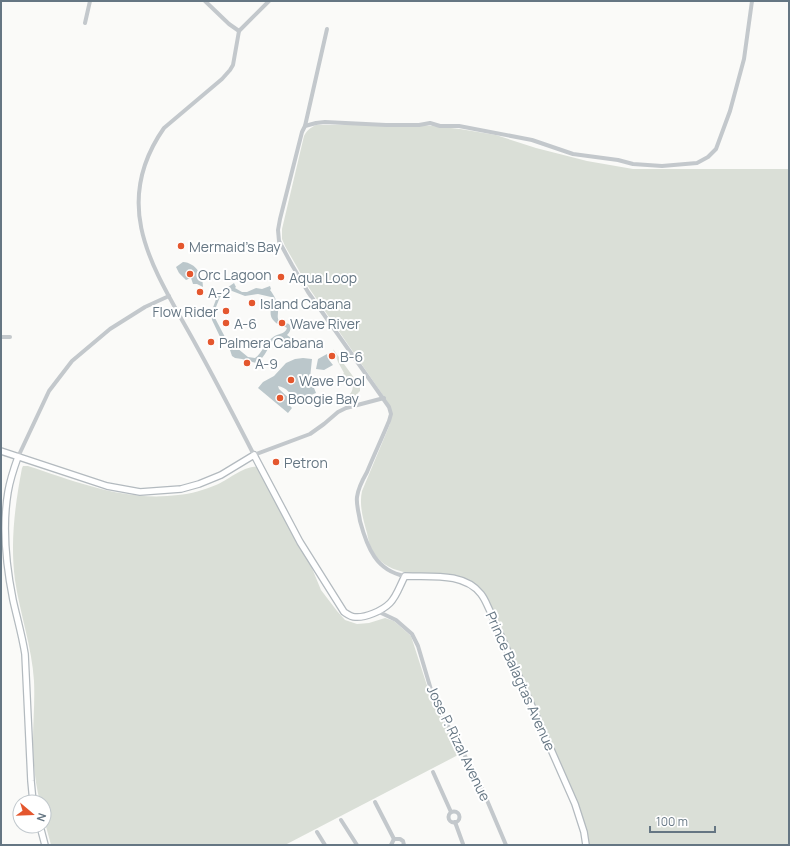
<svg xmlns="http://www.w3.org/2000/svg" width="790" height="846" font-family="Manrope,sans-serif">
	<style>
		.green { fill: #dadfd7 }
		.water { fill: #bbc7cb; fill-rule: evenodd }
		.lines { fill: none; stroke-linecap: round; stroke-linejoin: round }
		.secondary-casing { stroke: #b3babf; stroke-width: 8 }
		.minor { stroke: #c3c8cc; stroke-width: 4 }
		.secondary { stroke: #fff; stroke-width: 5.5 }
		.poi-dot { fill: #e4572e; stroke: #fff; stroke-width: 1.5 }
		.labels { text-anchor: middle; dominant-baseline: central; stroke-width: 4; stroke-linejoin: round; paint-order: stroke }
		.poi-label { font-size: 14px; fill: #657683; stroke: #fff; text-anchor: start }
		.street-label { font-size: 14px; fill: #657683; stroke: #fff }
	</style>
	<rect width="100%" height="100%" fill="#fafaf8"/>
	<!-- green -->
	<g class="green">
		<path d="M414,124L460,129L496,135L536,148L587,161L633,169H789V845H589L587,831L580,809L488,599C482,592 477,584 468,580C460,577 452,577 444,576C418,574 384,576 371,548C369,543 368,538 367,533C363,519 359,505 362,491L390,424L391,414L387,401L309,288L285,246L282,239V229L304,136C307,130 310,128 316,125Z"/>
		<path d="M333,349L360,386V391L355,396L351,397L350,394C357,386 349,379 342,375L344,373L338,362Z"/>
		<path d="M23,466H28C77,482 126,502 178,495C191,494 204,490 216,485C226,481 247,464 257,467L309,561L321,590L337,611L345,620L357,624L369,623L385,618L394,621L411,636L431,698L442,720L460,751V754L285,845H51L44,819V802H40C35,782 33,762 33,742C33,722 35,702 34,681C32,647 20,614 15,580C10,542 15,505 22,468Z"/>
	</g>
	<!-- water -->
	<g class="water">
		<path d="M183,262C196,263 203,275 203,287L197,284H193L191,278L186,280L179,273L176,267Z"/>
		<path d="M234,283L236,287L235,288L242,292H247L256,288L262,289L270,286L271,289L270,290C274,295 279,304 278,312C278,316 277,317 279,321L289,324C292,328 290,332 287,335L291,338L290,341C266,334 271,355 256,363L242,359L235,358L232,356L229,347L222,341L212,320L211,313L218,294ZM232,291L245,296L258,294L271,297C275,304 266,313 274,321C278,326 283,325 287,328C285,335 277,333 272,338C265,343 262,353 255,358L248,357L226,339L215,318L214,312L220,297L226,293Z"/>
		<path d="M327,354L329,360L333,365L324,370L316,369L318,359Z"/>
		<path d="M303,358L312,359L310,378L316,393L296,401C292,395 286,387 278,386L279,389L293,402L290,406L292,408L288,413L258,388L263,382L274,376L286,363L295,359Z"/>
	</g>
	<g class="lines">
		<!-- secondary casing -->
		<g class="secondary-casing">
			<g id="secondary">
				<path d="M1,451L107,486L140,492L181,489L199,484L221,475L254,455L300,542L344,612C347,614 351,617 355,617C365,618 382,611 390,603C397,596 400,585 405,576C430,577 464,572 481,594C485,599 487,605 490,611L575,804L584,832L586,845"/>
				<path d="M18,457C14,468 10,480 8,492C2,528 6,565 13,600C17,618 22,635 25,654L31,781L33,802"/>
				<path d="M40,826L45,845"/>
			</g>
		</g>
		<!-- minor -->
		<g class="minor">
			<path d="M205,1L229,24L239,31"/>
			<path d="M269,1L239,31L233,65L230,70L222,79L164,128C108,208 156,272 196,345C216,381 235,418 254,455L310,434L324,424L338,412L346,408L384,398"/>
			<path d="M85,23L90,1"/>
			<path d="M305,126L327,29"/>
			<path d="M1,337H10"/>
			<path d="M18,457L49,391L72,361L110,329L145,307L169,296"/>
			<path d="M405,576C376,571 367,547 360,521C359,513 356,505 357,497C358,489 363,479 367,472C374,455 382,438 389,421L391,414L389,407L308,292L292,265L279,241L278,230L280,219L302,132L305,126L316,123L325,122L386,125H419L430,123L440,126H459L532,140L573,154L618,160L633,164L662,166L697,163L708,157L716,149L730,111L744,59L752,1"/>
			<path d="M377,611L396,620L412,634L418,646L432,693L447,724L478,779L506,845"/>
			<path d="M433,772L451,812"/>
			<path d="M375,802L394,839"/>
			<circle cx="454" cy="817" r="5.5"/>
			<path d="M341,820L357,845"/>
			<path d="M455,822L463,844"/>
			<path d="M317,832L325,845"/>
			<path d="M394,839H400L403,841L404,845"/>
			<path d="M391,845L394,839"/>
		</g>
		<!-- secondary -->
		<use href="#secondary" class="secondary"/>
	</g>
	<!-- markers -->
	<g class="poi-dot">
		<circle cx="181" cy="246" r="4"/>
		<circle cx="190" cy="274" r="4"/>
		<circle cx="281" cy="277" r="4"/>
		<circle cx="200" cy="292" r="4"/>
		<circle cx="252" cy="303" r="4"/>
		<circle cx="226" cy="311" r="4"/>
		<circle cx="226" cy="323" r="4"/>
		<circle cx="282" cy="323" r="4"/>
		<circle cx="211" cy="342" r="4"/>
		<circle cx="332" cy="356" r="4"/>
		<circle cx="247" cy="363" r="4"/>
		<circle cx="291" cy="380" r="4"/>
		<circle cx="280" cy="398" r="4"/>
		<circle cx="276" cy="462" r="4"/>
	</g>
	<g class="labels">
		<!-- poi labels -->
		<g class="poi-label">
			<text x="189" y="246">Mermaid's Bay</text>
			<text x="198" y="274">Orc Lagoon</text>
			<text x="289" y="277">Aqua Loop</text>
			<text x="208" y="292">A-2</text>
			<text x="260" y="303">Island Cabana</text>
			<text x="218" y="311" text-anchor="end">Flow Rider</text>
			<text x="234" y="323">A-6</text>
			<text x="290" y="323">Wave River</text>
			<text x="219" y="342">Palmera Cabana</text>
			<text x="340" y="356">B-6</text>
			<text x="255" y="363">A-9</text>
			<text x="299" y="380">Wave Pool</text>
			<text x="288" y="398">Boogie Bay</text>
			<text x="284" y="462">Petron</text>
		</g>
		<!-- street labels -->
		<g class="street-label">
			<text transform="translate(521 681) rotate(66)">Prince Balagtas Avenue</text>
			<text transform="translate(459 743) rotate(64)">Jose P. Rizal Avenue</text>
		</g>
	</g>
	<!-- border -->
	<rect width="790" height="846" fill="none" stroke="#657683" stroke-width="4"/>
	<!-- north arrow -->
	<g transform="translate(32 814) rotate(109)"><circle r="19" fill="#ffffff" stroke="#c1c8cd"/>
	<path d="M0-3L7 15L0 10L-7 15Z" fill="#e4572e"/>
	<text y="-6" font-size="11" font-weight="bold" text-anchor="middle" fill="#657683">N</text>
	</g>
	<!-- scale -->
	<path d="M650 826v6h65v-6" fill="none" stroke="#657683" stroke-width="2"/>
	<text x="656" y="826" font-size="12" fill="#657683" stroke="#ffffff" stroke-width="3" paint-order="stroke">100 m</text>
</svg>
